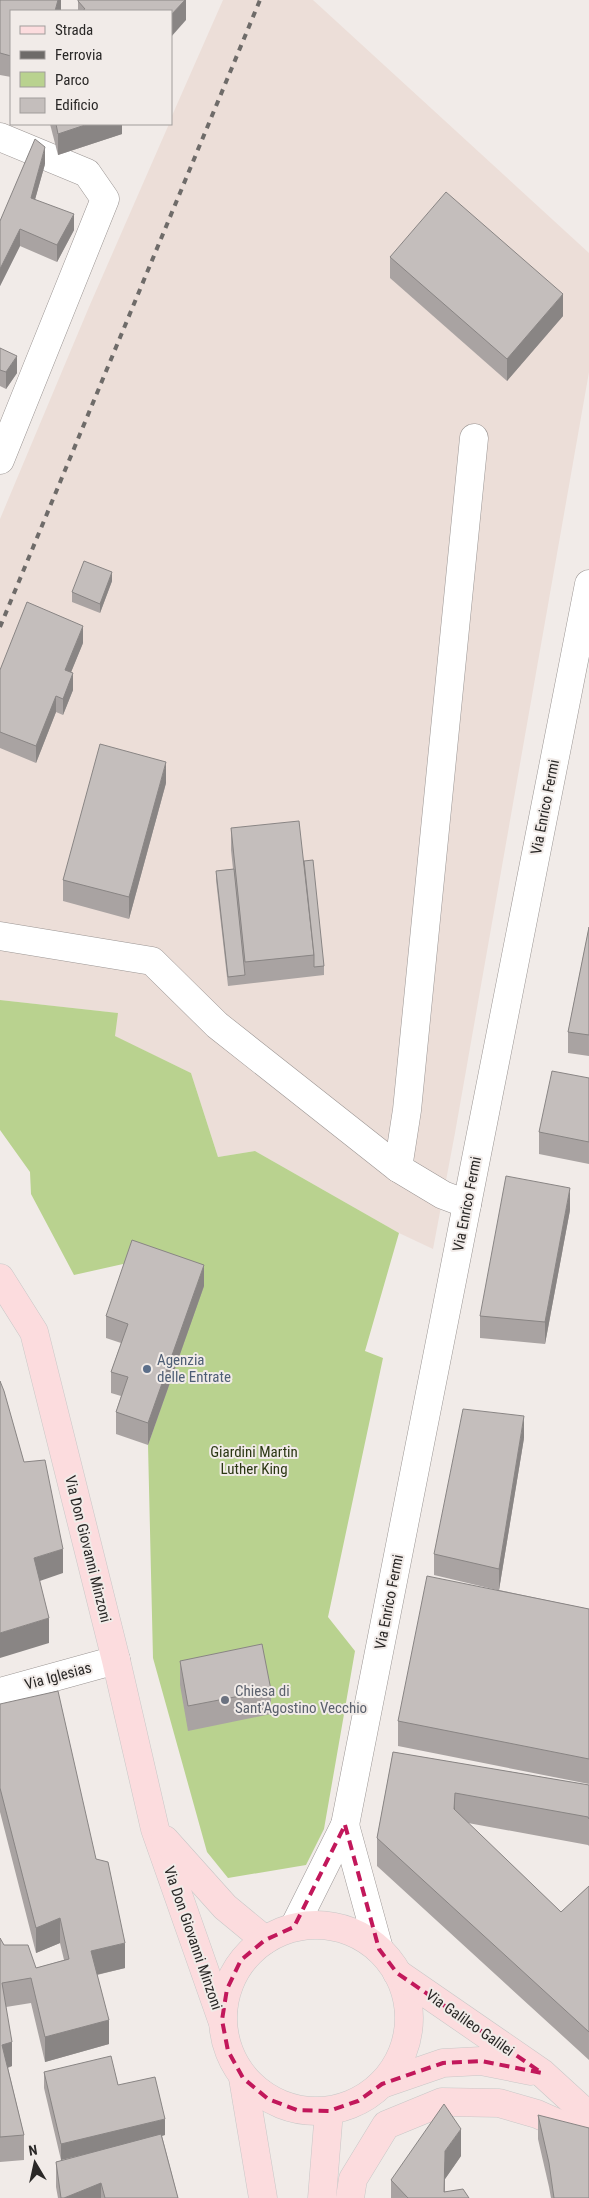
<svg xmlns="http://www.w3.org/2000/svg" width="589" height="2198" font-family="'Roboto Condensed',sans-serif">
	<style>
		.built { fill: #ecded8 }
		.green { fill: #b9d28f }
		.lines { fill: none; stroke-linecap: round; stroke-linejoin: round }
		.minor-casing { stroke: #9b9593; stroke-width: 29 }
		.major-casing { stroke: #c8c7c7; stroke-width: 29 }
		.minor { stroke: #fff; stroke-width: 28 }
		.major { stroke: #fcdcde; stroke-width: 28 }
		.rail { stroke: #6e6b69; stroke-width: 4; stroke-dasharray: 6 6; stroke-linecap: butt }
		.wall { fill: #a9a3a2 }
		.shaded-wall { fill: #898584 }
		.building { fill: #c4bebc; stroke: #898584 }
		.marked { fill: none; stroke: #c2185b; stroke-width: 4; stroke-dasharray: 10 6; stroke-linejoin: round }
		.service-dot { fill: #5c6f8a; stroke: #f1ebe8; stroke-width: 2 }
		.worship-dot { fill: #6b7280; stroke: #f1ebe8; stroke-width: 2 }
		.labels { text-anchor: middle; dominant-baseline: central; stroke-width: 4; stroke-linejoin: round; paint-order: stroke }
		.street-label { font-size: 15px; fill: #2a2827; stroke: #f1ebe8 }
		.service-label { font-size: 15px; fill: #4e5e75; stroke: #f1ebe8; text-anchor: start }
		.park-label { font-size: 15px; fill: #2b3713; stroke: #f1ebe8 }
		.worship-label { font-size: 15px; fill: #5b616d; stroke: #f1ebe8; text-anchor: start }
	</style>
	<rect width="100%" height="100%" fill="#f1ebe8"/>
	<!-- built -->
	<path class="built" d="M223,0H313L589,253V372L455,1133L433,1249L399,1233L255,1151L218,1157L191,1073L114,1036L117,1013L0,1000V519L89,307L169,124H171V118Z"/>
	<!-- green -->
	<path class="green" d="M0,1000L118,1013L115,1036L191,1073L218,1157L255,1151L399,1233L365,1351L383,1358L328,1617L355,1651L324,1829L306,1865L228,1878L207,1852L153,1658L148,1445L203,1286L132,1262L74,1275L31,1194L30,1172L0,1130Z"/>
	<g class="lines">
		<!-- minor casing -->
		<g class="minor-casing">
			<g id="minor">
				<path d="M0,137L87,173L105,199L0,460"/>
				<path d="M0,936L152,961L217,1025L398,1168L443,1195L467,1204"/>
				<path d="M398,1168L407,1110L474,438"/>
				<path d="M0,1692L116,1660"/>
				<path d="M345,1825L379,1949"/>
				<path d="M294,1927L345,1825L589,584"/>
			</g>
		</g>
		<!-- major casing -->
		<g class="major-casing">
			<g id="major">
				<path d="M0,1278L34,1332L116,1660L155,1829L222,2020"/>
				<path d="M165,1840L225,1907L265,1940"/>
				<circle cx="316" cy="2018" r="93"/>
				<path d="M397,1973L542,2073L589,2116"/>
				<path d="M243,2078L263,2198"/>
				<path d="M382,2084L443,2063L481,2061L531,2071"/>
				<path d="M322,2198L329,2111"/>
				<path d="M350,2198L353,2179L386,2125L442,2102L499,2103L537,2114L589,2137"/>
			</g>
		</g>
		<!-- minor -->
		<use href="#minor" class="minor"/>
		<!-- major -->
		<use href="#major" class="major"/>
		<!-- rail -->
		<path class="rail" d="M0,627L260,0"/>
	</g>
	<!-- wall -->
	<g class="wall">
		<path d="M0,0H61V11H11V77L0,75Z"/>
		<path d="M186,0V20L171,11H78V1Z"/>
		<path d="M50,124H122V134L58,155Z"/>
		<path d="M45,164L35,199L74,230L57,262L20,246L0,286V221Z"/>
		<path d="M390,257L563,316L507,381L390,278Z"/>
		<path d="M0,348L17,373L6,389L0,386Z"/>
		<path d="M112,581L100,613L72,602V592Z"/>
		<path d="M83,643L71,672L73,690L63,715L56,712L36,763L0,748V670Z"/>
		<path d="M166,783L129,919L63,901V880Z"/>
		<path d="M231,828L304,861L324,966V975L228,986L216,880V871L233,869L231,850Z"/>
		<path d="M589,927V1056L568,1053V1032Z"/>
		<path d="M589,1078V1164L539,1154V1132Z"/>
		<path d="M570,1210L545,1344L480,1338V1316Z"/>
		<path d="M204,1286L148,1445L116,1434V1412L121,1396L111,1393V1372L121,1343L106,1338V1316Z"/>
		<path d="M524,1438L499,1590L589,1609V1784L398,1746V1721L497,1590L434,1575V1554Z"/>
		<path d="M180,1661L271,1690V1714L188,1731L180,1685Z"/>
		<path d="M0,1704L96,1859L125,1968L97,1975L109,2044L45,2062L31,2003L6,2007L12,2066L8,2068L24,2135V2160L0,2162V1938L4,1945L36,1968L64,1960L60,1943L36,1953L0,1812Z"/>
		<path d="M393,1752L589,1785V1846L588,1845L468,1823L561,1912L589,1886V2060L377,1866V1838Z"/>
		<path d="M44,2072L118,2085L165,2135L162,2136L178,2198H58L56,2187V2162L89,2153L61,2160L44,2088Z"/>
		<path d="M538,2115L589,2198H551L549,2187L538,2139Z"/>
		<path d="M461,2156L445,2179V2192L469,2198H391V2180Z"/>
	</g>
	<!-- shaded-wall -->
	<g class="shaded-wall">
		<path d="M58,0H61V11H55Z"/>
		<path d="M185,0H186V20L171,37V15Z"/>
		<path d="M88,124H122V134L58,155V134Z"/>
		<path d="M45,147V164L31,214V198Z"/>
		<path d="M74,214V230L57,262V245Z"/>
		<path d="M20,229V246L0,286V269Z"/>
		<path d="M563,294V316L507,381V359Z"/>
		<path d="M17,356V373L6,389V372Z"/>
		<path d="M112,572V581L100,613V604Z"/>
		<path d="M83,626V643L65,687V670Z"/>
		<path d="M73,673V690L63,715V699Z"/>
		<path d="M56,696V712L36,763V746Z"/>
		<path d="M166,762V783L129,919V897Z"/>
		<path d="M570,1188V1210L545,1344V1322Z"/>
		<path d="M204,1265V1286L148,1445V1423Z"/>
		<path d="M524,1416V1438L499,1590V1569Z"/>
		<path d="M63,1549V1573L34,1583V1558Z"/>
		<path d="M49,1618V1643L0,1658V1633Z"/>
		<path d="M455,1793V1820L454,1809Z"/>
		<path d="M60,1918V1943L36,1953V1928Z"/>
		<path d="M125,1943V1968L91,1976V1951Z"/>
		<path d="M109,2020V2044L45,2062V2037Z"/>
		<path d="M12,2042V2066L2,2069V2045Z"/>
		<path d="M165,2119V2135L61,2160V2144Z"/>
		<path d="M461,2129V2156L445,2179L444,2198L445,2151Z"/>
		<path d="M101,2183V2198H64Z"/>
	</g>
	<!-- building -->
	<g class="building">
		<path d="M0,0H58L55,11H11V56L0,53Z"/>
		<path d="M78,0H185L171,15V11H82L85,9L78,1Z"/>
		<path d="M56,124H88L58,134Z"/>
		<path d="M35,139L45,147L31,198L74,214L57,245L20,229L0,269V221Z"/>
		<path d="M446,192L563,294L507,359L390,257Z"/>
		<path d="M0,348L17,356L6,372L0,370Z"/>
		<path d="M84,561L112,572L100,604L72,592Z"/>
		<path d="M27,602L83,626L65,670L73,673L63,699L56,696L36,746L0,732V670Z"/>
		<path d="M100,744L166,762L129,897L63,880Z"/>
		<path d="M299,821L314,955L245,962L231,828Z"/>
		<path d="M313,860L324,966L314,967V955L304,861Z"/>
		<path d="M234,869L245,975L228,977L216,871Z"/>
		<path d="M589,927V1035L568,1032Z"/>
		<path d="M552,1071L589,1078V1142L539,1132Z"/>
		<path d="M506,1176L570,1188L545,1322L480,1316Z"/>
		<path d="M132,1240L204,1265L148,1423L116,1412L128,1377L111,1372L128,1324L106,1316Z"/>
		<path d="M0,1381L4,1391L24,1462L45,1460L63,1549L34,1558L49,1618L0,1633Z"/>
		<path d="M463,1409L524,1416L499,1569L434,1554Z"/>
		<path d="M427,1576L589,1609V1759L398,1721Z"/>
		<path d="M262,1644L271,1690L188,1706L180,1661Z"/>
		<path d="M58,1691L96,1859L108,1862L125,1943L91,1951L109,2020L45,2037L31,1978L2,1983L12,2042L2,2045L24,2135L0,2137V1938L4,1945H28L36,1968L69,1959L60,1918L36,1928L0,1788V1704Z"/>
		<path d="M393,1752L589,1785V1819L588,1817L455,1793L454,1809L561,1912L589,1886V2032L377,1838Z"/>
		<path d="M111,2056L118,2085L155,2077L165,2119L61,2144L44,2072Z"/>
		<path d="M444,2104L461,2129L445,2151L444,2192L463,2189L469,2198H408L391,2180Z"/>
		<path d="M538,2115L589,2128V2198H554L549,2163Z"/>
		<path d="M161,2134L178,2198H105L101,2183L64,2198H61L56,2162Z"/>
	</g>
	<!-- marked area -->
	<path class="marked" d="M345,1825L379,1949L397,1973L542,2073L481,2061L443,2063L382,2084L358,2101L329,2111L297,2110L268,2099L243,2078L228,2051L222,2020L227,1989L241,1960L265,1940L294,1927Z"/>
	<!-- markers -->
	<circle class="service-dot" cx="147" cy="1369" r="5"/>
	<circle class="worship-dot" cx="225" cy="1700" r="5"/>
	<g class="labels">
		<!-- street labels -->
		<g class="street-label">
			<text transform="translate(545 807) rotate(-79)">Via Enrico Fermi</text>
			<text transform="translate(467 1204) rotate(-79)">Via Enrico Fermi</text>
			<text transform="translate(88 1549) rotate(76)">Via Don Giovanni Minzoni</text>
			<text transform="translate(389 1602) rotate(-79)">Via Enrico Fermi</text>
			<text transform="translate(58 1676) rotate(-15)">Via Iglesias</text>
			<text transform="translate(193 1938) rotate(71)">Via Don Giovanni Minzoni</text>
			<text transform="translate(470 2023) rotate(35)">Via Galileo Galilei</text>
		</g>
		<!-- service labels -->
		<g class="service-label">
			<text x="157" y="1360">Agenzia<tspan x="157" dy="17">delle Entrate</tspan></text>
		</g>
		<!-- park labels -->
		<g class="park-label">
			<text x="254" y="1452">Giardini Martin<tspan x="254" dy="17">Luther King</tspan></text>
		</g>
		<!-- worship labels -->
		<g class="worship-label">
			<text x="235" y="1691">Chiesa di<tspan x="235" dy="17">Sant'Agostino Vecchio</tspan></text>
		</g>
	</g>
	<!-- legend -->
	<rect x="10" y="10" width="162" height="115" fill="#f1ebe8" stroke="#a19d9b"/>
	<rect x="20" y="26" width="25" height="8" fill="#fcdcde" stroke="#a19d9b"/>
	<text x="55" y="35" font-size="15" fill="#2a2827">Strada</text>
	<rect x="20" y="51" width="25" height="8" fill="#6e6b69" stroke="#a19d9b"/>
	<text x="55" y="60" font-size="15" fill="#2a2827">Ferrovia</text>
	<rect x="20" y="72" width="25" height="15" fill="#b9d28f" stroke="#a19d9b"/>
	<text x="55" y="85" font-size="15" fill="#2a2827">Parco</text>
	<rect x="20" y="98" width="25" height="15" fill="#c4bebc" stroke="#a19d9b"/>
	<text x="55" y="110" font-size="15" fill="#2a2827">Edificio</text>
	<!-- north arrow -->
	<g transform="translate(35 2163) rotate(351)" stroke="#f1ebe8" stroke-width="4" paint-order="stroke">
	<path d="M0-4L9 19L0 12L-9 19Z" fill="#2a2827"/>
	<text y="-8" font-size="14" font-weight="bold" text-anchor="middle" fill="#2a2827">N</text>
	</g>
</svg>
